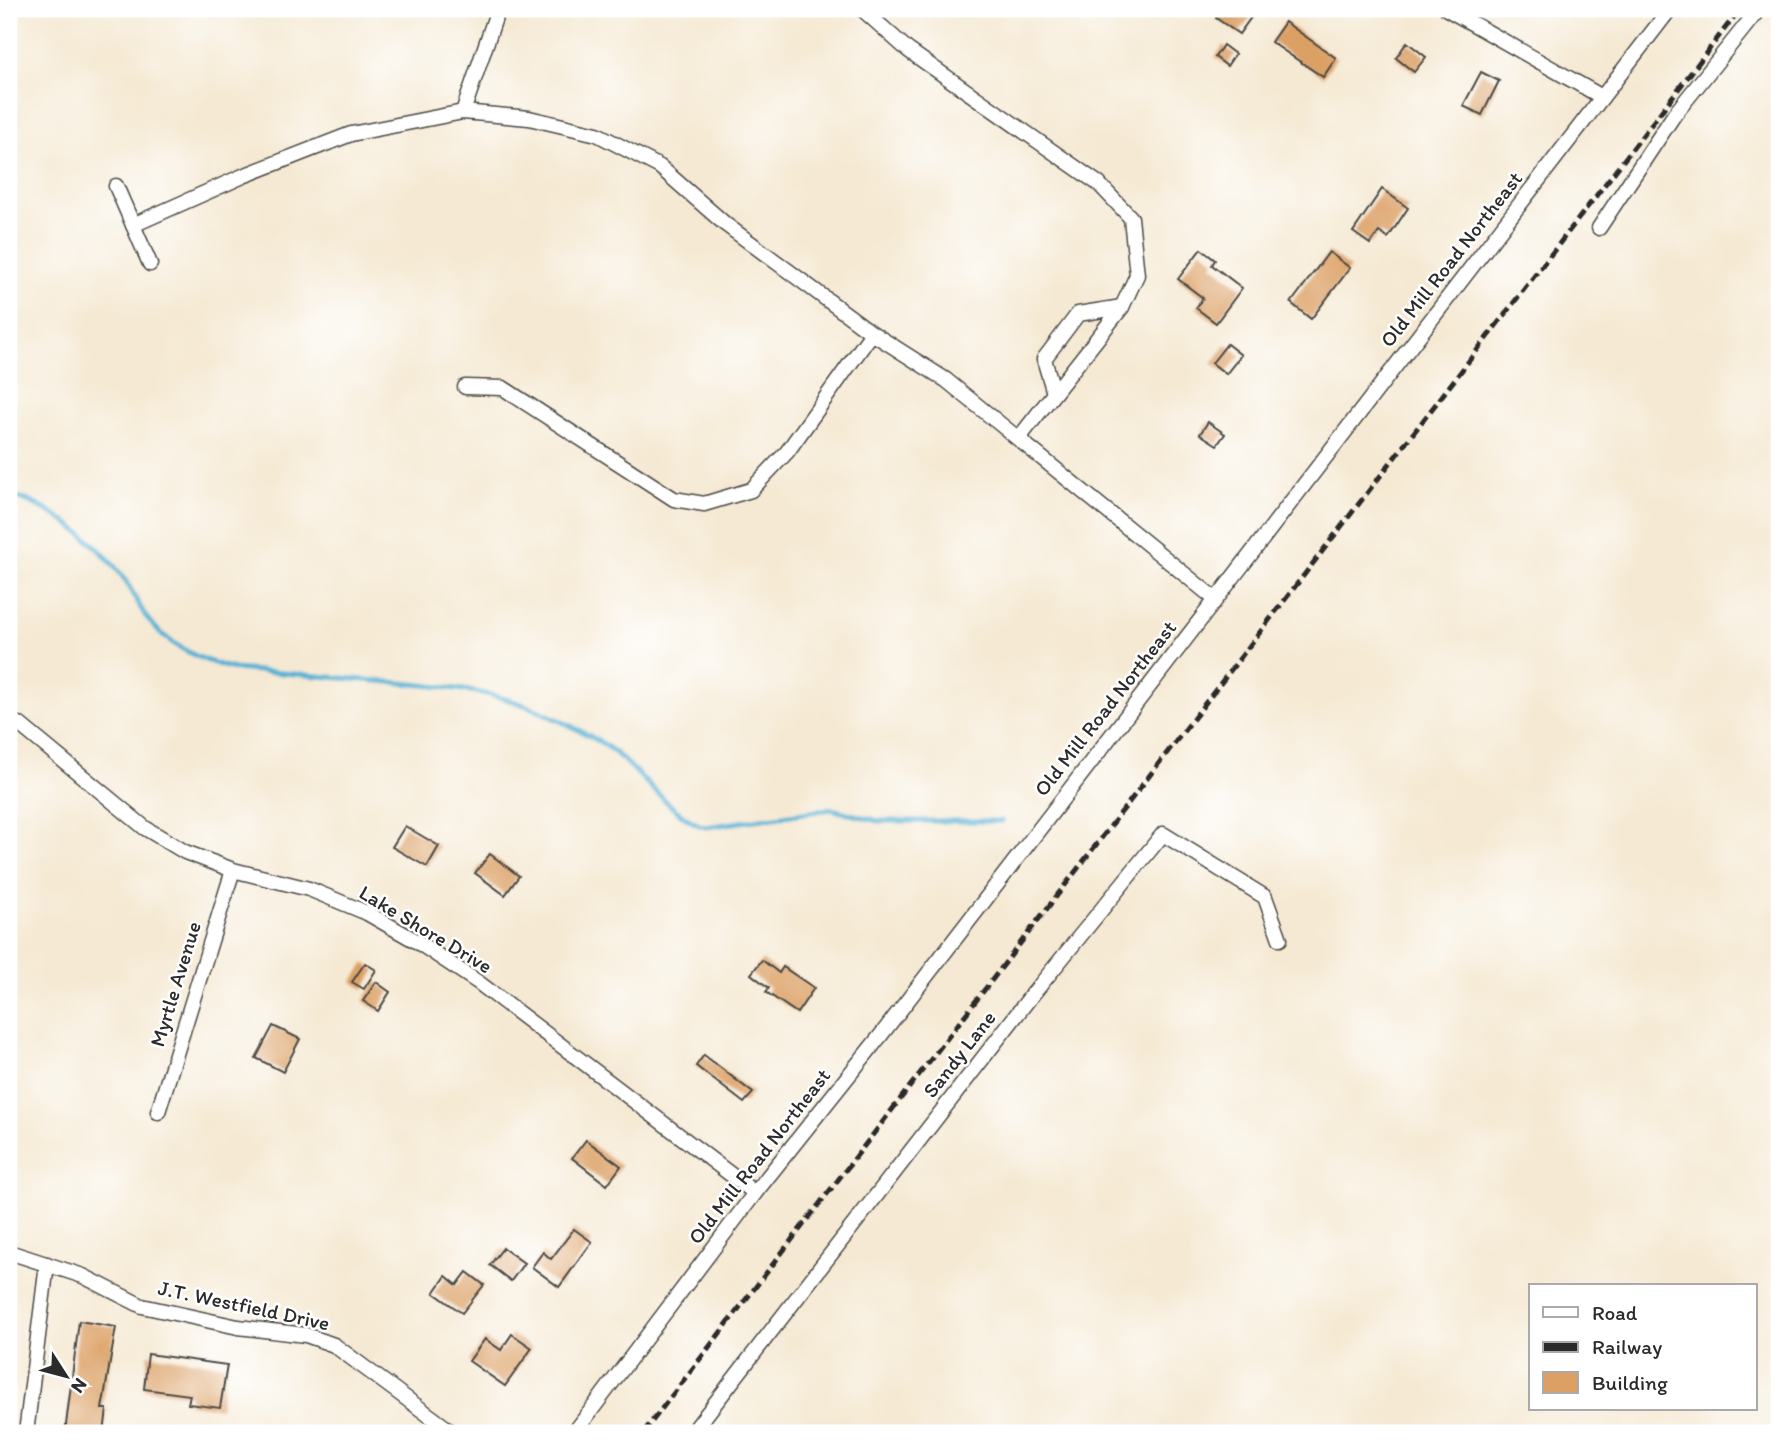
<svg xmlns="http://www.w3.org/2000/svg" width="1788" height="1442" font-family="Itim,sans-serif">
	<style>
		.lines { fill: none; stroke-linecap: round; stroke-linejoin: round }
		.stream { stroke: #57b1d4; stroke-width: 5 }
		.building { fill: #dca065 }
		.street-casing { stroke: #494844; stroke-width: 17 }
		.street { stroke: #fff; stroke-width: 14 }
		.rail { stroke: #2b2b2b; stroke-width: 5; stroke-dasharray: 10 5; stroke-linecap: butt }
		.labels { text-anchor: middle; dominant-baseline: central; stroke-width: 5; stroke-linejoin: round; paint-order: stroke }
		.street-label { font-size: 21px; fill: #2b2b2b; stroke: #fff }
	</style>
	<rect width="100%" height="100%" fill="#fff"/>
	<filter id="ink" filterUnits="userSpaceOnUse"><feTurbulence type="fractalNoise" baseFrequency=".0143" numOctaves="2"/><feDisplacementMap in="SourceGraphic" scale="14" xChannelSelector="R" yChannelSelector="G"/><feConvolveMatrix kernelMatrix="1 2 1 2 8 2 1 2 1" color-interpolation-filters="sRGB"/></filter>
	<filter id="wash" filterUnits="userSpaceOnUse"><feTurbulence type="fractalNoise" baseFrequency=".00686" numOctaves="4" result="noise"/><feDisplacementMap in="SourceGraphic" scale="28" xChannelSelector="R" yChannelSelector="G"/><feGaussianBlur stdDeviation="1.57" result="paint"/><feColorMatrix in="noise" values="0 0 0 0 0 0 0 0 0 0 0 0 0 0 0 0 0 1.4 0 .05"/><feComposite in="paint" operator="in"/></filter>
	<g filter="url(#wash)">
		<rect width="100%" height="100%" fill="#f5e9d3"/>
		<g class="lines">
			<!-- stream -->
			<path class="stream" d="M9,494C53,508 91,537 120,573C130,585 136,601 145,615C164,644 201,661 234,669C282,673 330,677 377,681C435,686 496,689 548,715C568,725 591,735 609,748C637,768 676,821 706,827L831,809L878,821H1002"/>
		</g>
		<g id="blocks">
			<!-- building -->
			<g class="building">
				<path d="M1222,9H1257L1239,34L1216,18Z"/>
				<path d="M1285,22L1336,58L1323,77L1271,42Z"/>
				<path d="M1407,42L1426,57L1414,72L1396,58Z"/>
				<path d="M1223,45L1235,54L1227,66L1215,57Z"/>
				<path d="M1481,72L1499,81L1482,115L1463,106Z"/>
				<path d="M1382,189L1408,208L1388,238L1379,232L1370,244L1353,232Z"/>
				<path d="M1201,249L1215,260L1212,265L1242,288L1216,323L1196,308L1203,298L1178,279Z"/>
				<path d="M1329,252L1350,268L1311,319L1291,303Z"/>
				<path d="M1227,344L1241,355L1226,374L1212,363Z"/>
				<path d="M1208,422L1225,434L1217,445L1200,434Z"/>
				<path d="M405,826L439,846L427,867L392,847Z"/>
				<path d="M490,854L519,876L505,895L475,873Z"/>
				<path d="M762,960L779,973L783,967L814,988L797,1013L766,992L769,988L751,974Z"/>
				<path d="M365,963L376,970L364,989L352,982Z"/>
				<path d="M376,982L390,992L378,1011L363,1001Z"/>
				<path d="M273,1026L300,1039L283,1072L256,1058Z"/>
				<path d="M704,1055L753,1093L744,1103L696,1066Z"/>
				<path d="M586,1140L621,1166L607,1185L572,1158Z"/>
				<path d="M574,1229L592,1242L559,1287L532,1267L543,1252L551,1259Z"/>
				<path d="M503,1248L524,1263L511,1281L490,1265Z"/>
				<path d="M467,1272L484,1285L462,1313L434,1293L446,1276L457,1285Z"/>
				<path d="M79,1321L116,1327L102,1409H107L104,1433H65Z"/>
				<path d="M512,1334L532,1348L505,1386L469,1361L485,1339L501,1350Z"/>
				<path d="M148,1354L227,1365L220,1408L188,1404L190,1395L144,1389Z"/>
			</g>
		</g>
	</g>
	<g filter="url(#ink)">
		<use href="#blocks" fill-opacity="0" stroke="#494844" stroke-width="2"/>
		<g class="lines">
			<!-- street casing -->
			<g class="street-casing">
				<g id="street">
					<path d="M862,9L908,50L1099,184L1131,218L1137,275L1122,307L1019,438"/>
					<path d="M1447,9L1602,97"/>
					<path d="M463,112L498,9"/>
					<path d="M116,186L150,264"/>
					<path d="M133,225L243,176L351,134L463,112L529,118L597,134L660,167L725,224L872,333L946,380L1215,599"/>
					<path d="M1599,228L1674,115L1759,9"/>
					<path d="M465,387L503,388L674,499L704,504L751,490L787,452L872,333"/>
					<path d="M1054,393L1044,359L1078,314L1122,307"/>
					<path d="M19,724L145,828L185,852L233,870L309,889L367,913L416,941L479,983L755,1193"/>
					<path d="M158,1112L233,870"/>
					<path d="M9,1252L83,1276L142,1306L238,1327L306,1335L334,1345L453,1433"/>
					<path d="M26,1433L47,1264"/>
					<path d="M574,1433L755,1193L881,1035L1670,9"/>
					<path d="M692,1433L1028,1000L1163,834L1265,897L1280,939"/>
				</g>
			</g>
			<!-- street -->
			<use href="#street" class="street"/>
			<!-- rail -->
			<path class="rail" d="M643,1433L1740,9"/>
		</g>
	</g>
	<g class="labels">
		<!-- street labels -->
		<g class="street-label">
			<text transform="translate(1451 259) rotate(-52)">Old Mill Road Northeast</text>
			<text transform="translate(1105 708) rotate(-52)">Old Mill Road Northeast</text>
			<text transform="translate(426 929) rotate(31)">Lake Shore Drive</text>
			<text transform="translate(175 984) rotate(-73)">Myrtle Avenue</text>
			<text transform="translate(959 1054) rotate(-52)">Sandy Lane</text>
			<text transform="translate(759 1156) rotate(-52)">Old Mill Road Northeast</text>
			<text transform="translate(244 1305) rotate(12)">J.T. Westfield Drive</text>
		</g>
	</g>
	<!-- margin -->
	<rect width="1788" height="1442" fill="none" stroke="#fff" stroke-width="35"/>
	<!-- legend -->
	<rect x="1529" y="1284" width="228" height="126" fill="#ffffff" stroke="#aaaaaa" stroke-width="2"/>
	<rect x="1543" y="1307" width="35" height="10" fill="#ffffff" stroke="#aaaaaa" stroke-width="2"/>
	<text x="1592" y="1320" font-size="21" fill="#2b2b2b">Road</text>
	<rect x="1543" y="1342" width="35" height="10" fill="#2b2b2b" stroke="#aaaaaa" stroke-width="2"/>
	<text x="1592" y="1354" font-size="21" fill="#2b2b2b">Railway</text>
	<rect x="1543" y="1372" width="35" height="21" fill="#dca065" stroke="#aaaaaa" stroke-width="2"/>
	<text x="1592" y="1390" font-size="21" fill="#2b2b2b">Building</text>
	<!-- north arrow -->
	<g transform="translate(66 1376) rotate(126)" stroke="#ffffff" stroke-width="5" paint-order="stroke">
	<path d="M0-5L12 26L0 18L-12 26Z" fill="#2b2b2b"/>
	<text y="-10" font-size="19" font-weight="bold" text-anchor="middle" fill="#2b2b2b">N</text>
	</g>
</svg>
